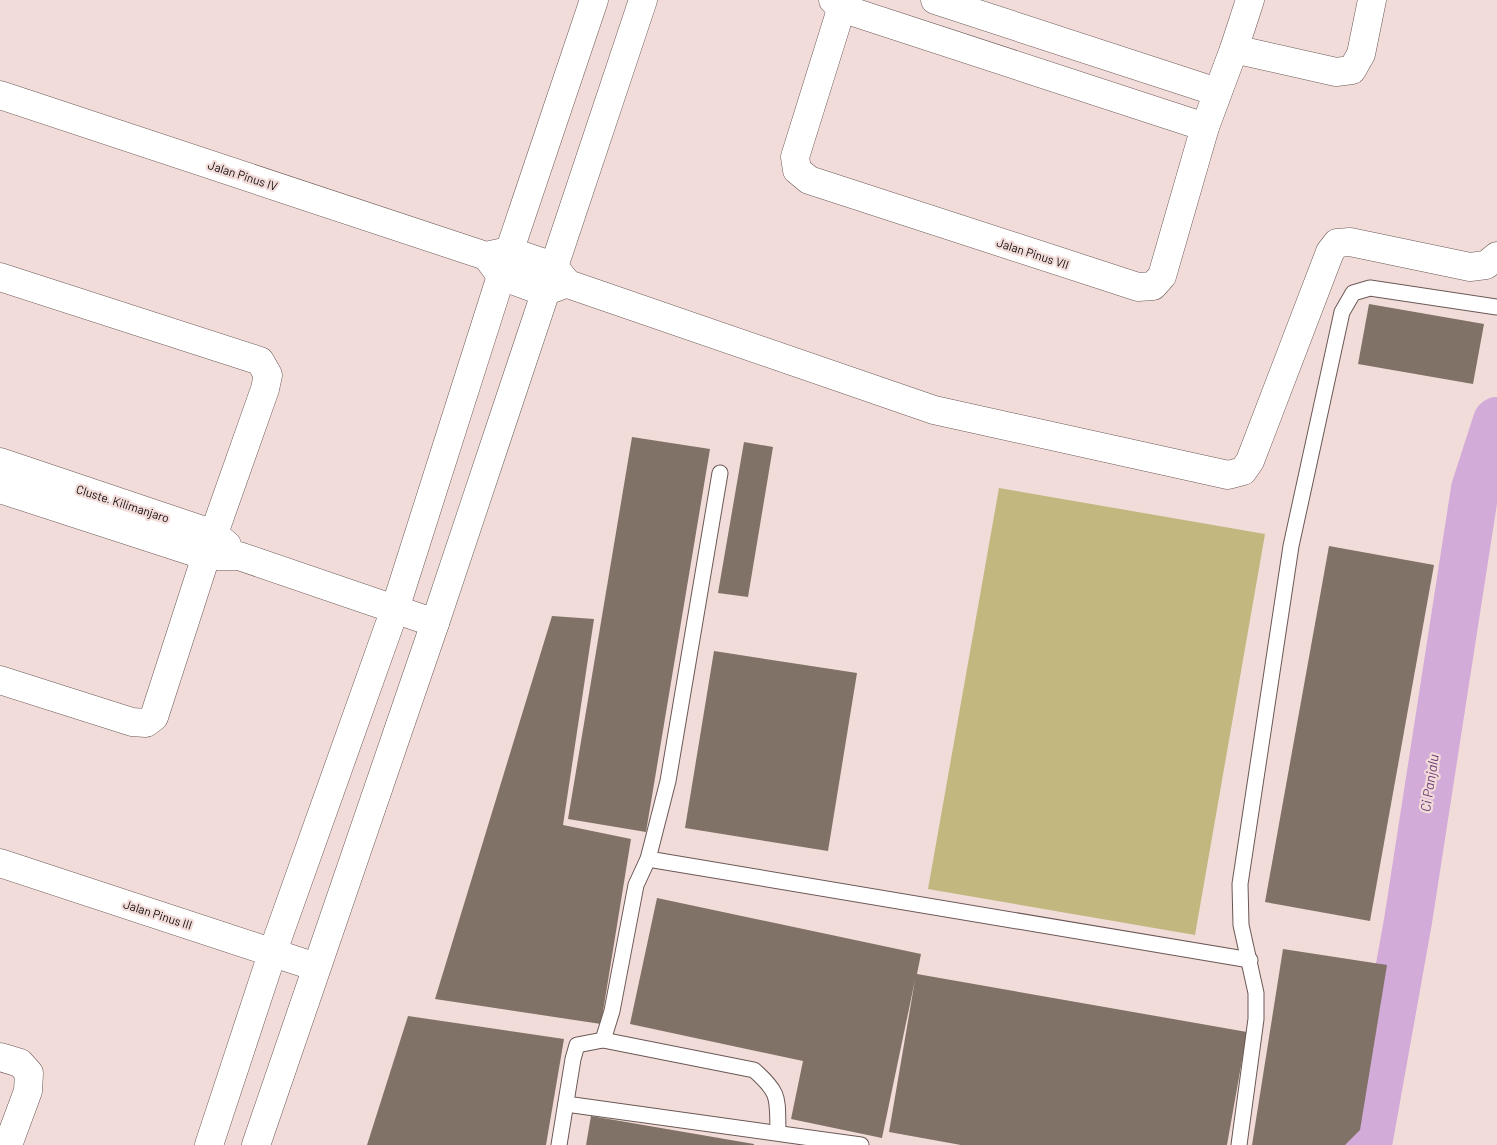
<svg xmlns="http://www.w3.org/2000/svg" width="1497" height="1145" font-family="Barlow,sans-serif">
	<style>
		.green { fill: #c3b780 }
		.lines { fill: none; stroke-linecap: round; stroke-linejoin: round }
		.river { stroke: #d2abd8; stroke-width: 48 }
		.building { fill: #807266 }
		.lane-casing { stroke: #6b5855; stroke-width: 17 }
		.street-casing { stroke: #6b5855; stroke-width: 29 }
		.lane { stroke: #fff; stroke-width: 15 }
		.street { stroke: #fff; stroke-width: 28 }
		.labels { text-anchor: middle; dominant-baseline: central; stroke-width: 4.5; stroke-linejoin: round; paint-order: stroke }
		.street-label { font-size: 12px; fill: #120b0a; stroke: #f2dcd9 }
		.water-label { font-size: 14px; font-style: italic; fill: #6f3f77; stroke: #f2dcd9 }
	</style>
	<rect width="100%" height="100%" fill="#f2dcd9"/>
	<!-- green -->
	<path class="green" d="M999,488L1265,534L1195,935L928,889Z"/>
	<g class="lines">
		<!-- river -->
		<path class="river" d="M1364,1145L1369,1139L1408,921L1475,489L1497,421"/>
	</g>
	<!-- building -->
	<g class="building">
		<path d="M1369,304L1484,324L1473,384L1358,364Z"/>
		<path d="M632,437L710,449L646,832L568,819Z"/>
		<path d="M744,442L773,447L748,597L718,593Z"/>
		<path d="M1329,546L1434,565L1370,921L1265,902Z"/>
		<path d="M552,616L594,619L563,825L631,839L601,1024L435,999Z"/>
		<path d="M714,651L857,673L828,851L685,828Z"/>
		<path d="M657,898L921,954L917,974L1247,1032L1227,1145H961L889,1132L915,980L882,1138L791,1119L803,1061L630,1024Z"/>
		<path d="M1283,949L1387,965L1360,1130L1345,1145H1252Z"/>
		<path d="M408,1016L564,1039L546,1145H367Z"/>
		<path d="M591,1116L754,1144V1145H586Z"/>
	</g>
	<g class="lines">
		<!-- lane casing -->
		<g class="lane-casing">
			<g id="lane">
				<path d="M648,859L1250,960"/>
				<path d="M603,1040L754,1070C781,1094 777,1098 778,1132"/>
				<path d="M566,1104L861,1145"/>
				<path d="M559,1145L573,1059L577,1045L603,1040L612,1011L636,885L648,859L668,781L720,473"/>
				<path d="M1239,1145L1256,1019V993L1241,925L1240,884L1291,546L1342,312L1353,293L1370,288L1497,307"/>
			</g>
		</g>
		<!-- street casing -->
		<g class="street-casing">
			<g id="street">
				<path d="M833,0L841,8L1205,127"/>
				<path d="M844,0L795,157L797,170L809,180L1138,287L1153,286L1162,276L1205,127L1234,49L1250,0"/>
				<path d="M935,0L1217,92"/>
				<path d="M1234,49L1336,72L1352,70L1361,54L1372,0"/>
				<path d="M0,95L486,256L509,251L553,266L568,284L934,410L1228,475L1243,471L1250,461L1330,252L1337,243L1350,242L1470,267L1486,265L1497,256"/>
				<path d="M490,261L501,276L544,292L560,286"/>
				<path d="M0,277L260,361L268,375L265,389L206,556L154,717L146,723L132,722L0,680"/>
				<path d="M0,462L214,534L227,545"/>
				<path d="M0,489L206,556H239L435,623"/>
				<path d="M0,863L316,967"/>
				<path d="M0,1057L20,1063L29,1073L28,1091L8,1145"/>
				<path d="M209,1145L273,951L395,609L501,276L594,0"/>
				<path d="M256,1145L435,623L643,0"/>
			</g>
		</g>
		<!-- lane -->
		<use href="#lane" class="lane"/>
		<!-- street -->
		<use href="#street" class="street"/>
	</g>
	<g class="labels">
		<!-- street labels -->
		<g class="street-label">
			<text transform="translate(243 175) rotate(18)">Jalan Pinus IV</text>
			<text transform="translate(1033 253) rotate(18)">Jalan Pinus VII</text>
			<text transform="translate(123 503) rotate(18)">Cluste. Kilimanjaro</text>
			<text transform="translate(158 914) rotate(18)">Jalan Pinus III</text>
		</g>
		<!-- water labels -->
		<g class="water-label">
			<text transform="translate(1429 783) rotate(-81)">Ci Panjalu</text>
		</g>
	</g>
</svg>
